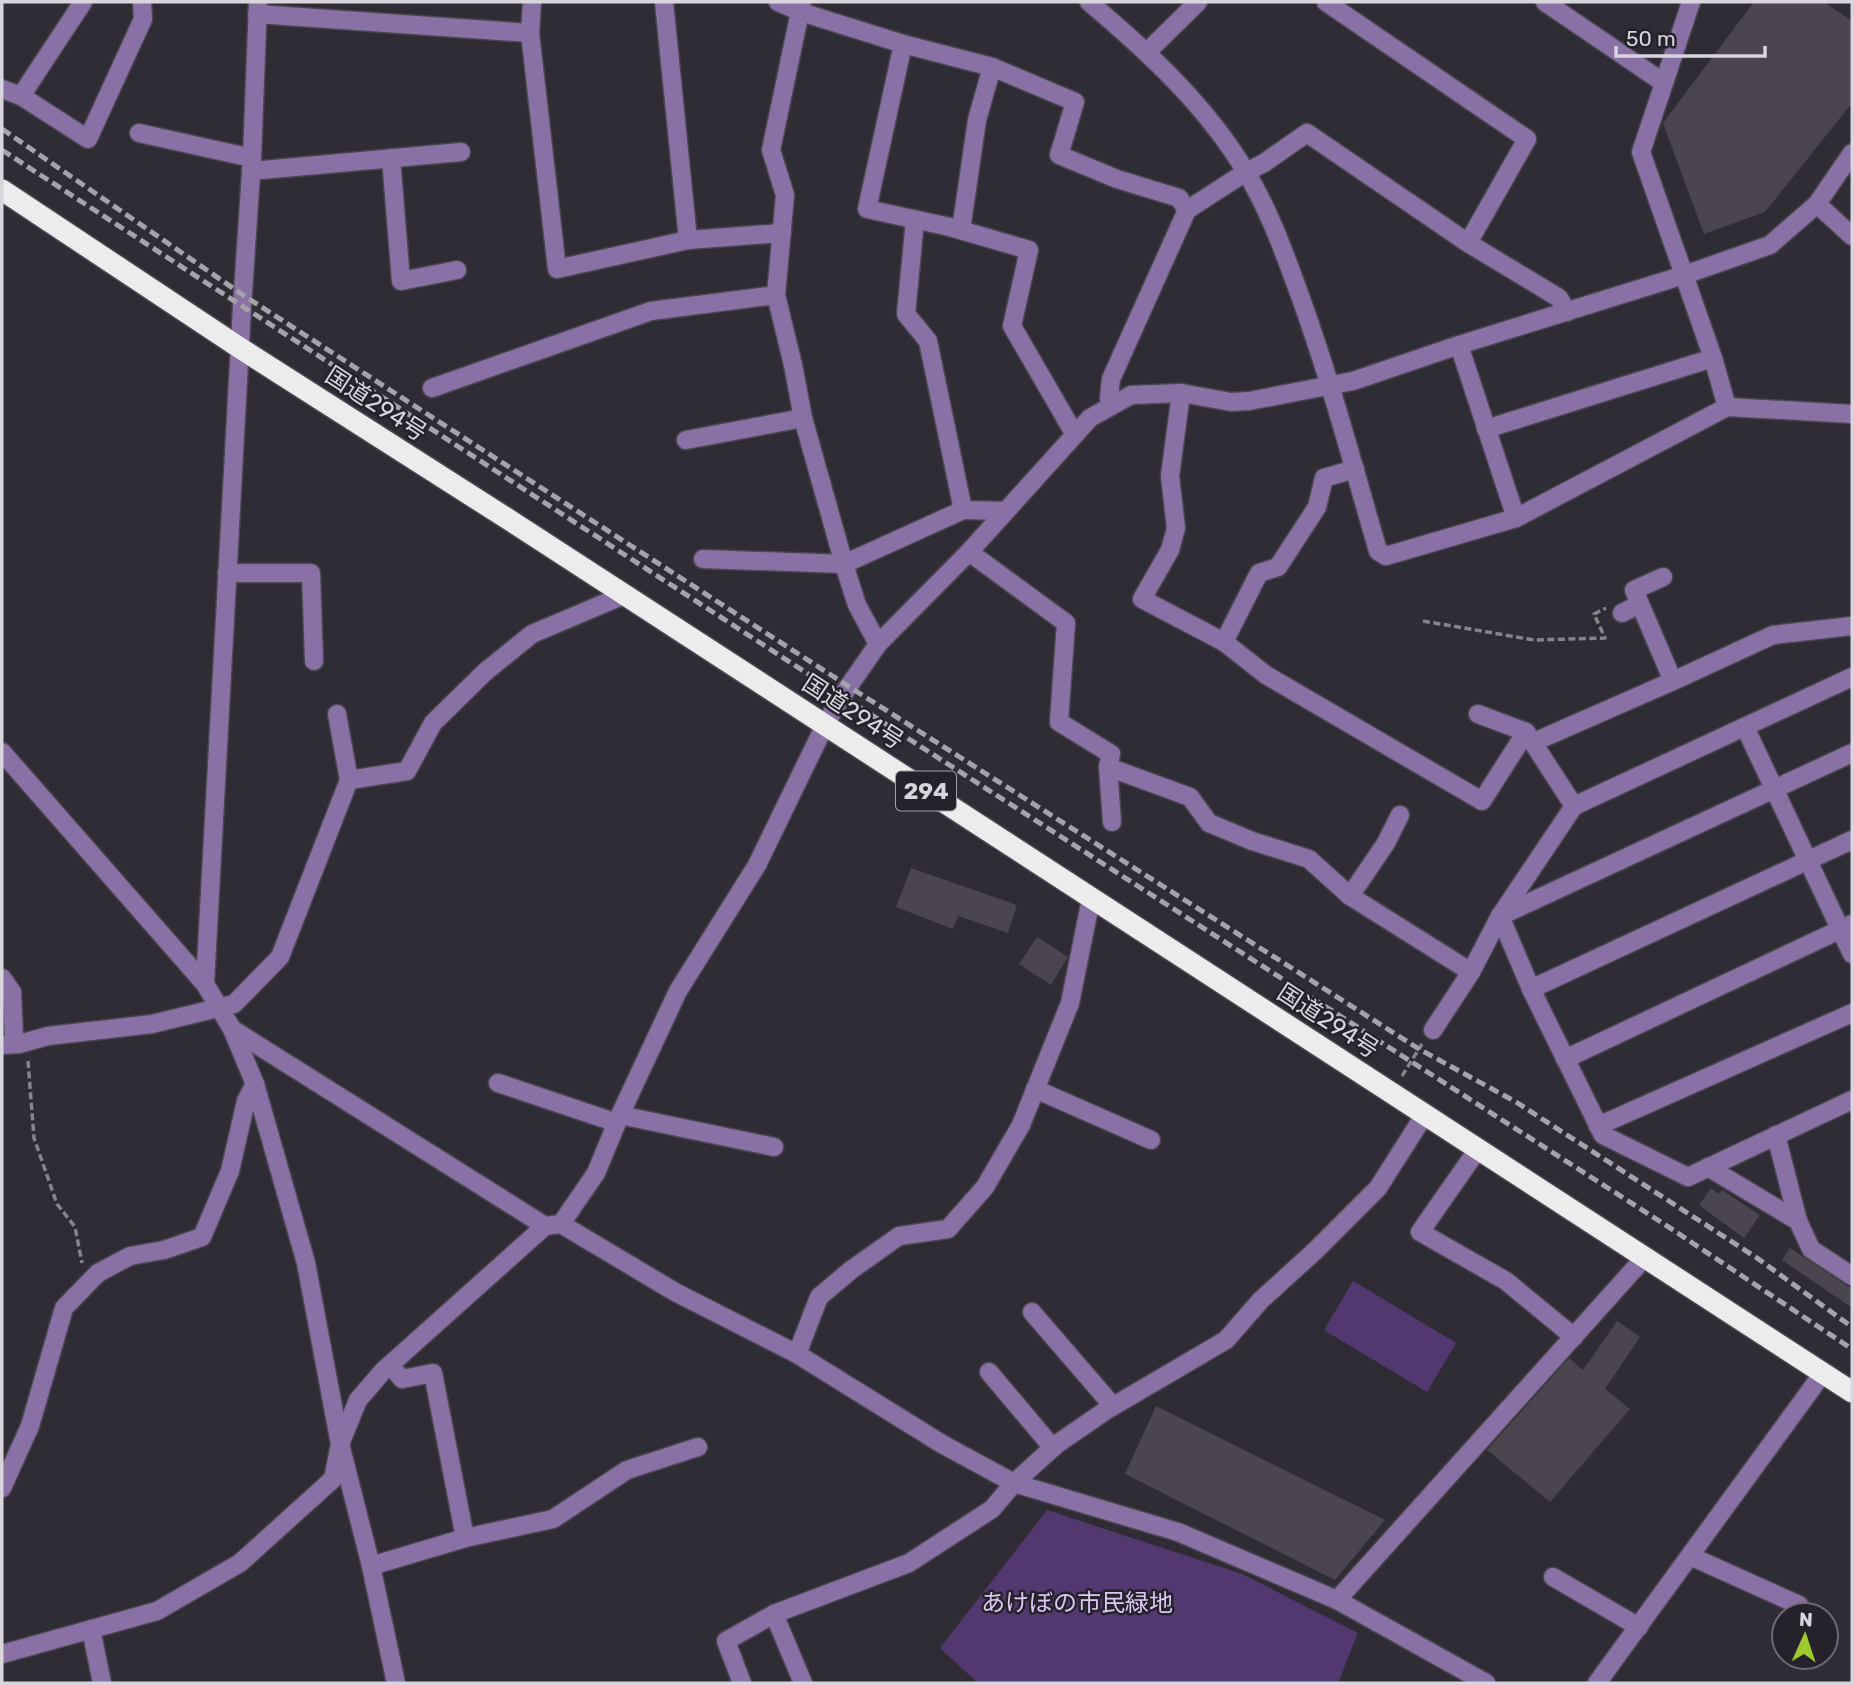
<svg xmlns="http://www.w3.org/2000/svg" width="1854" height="1685" font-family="Rubik,'Noto Sans JP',sans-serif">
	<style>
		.green { fill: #52386e }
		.building { fill: #4a454f }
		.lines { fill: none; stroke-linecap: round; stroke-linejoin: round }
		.minor-casing { stroke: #4b4751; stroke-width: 21 }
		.highway-casing { stroke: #4b4751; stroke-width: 24 }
		.path { stroke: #87838c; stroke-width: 3.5; stroke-dasharray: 7 3.5; stroke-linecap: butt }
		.minor { stroke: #8971a6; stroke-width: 18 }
		.highway { stroke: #ececec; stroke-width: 21 }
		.rail { stroke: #a5a2aa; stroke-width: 5; stroke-dasharray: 10 5; stroke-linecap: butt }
		.labels { text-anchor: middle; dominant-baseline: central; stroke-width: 5; stroke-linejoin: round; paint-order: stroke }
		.shield { fill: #26222c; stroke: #a39fa7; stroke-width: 2 }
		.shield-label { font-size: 23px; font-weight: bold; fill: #d8d5dc }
		.street-label { font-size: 24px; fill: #d8d5dc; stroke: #26222c }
		.park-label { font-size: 24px; fill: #dbc8f3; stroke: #26222c }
	</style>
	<rect width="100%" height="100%" fill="#302c36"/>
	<!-- green -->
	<g class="green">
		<path d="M1353,1281L1456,1343L1427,1392L1324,1330Z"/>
		<path d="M1047,1510L1242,1574L1358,1633L1338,1683H978L940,1648Z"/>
	</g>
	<!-- building -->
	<g class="building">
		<path d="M1754,2H1824L1852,21V103L1765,212L1704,234L1663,123Z"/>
		<path d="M911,868L1017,905L1008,933L958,916L953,929L896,907Z"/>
		<path d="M1037,937L1068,957L1051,985L1019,964Z"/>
		<path d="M1711,1188L1719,1194L1722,1190L1760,1215L1744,1238L1699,1205Z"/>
		<path d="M1790,1248L1852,1289V1308L1782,1260Z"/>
		<path d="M1617,1321L1640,1337L1605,1389L1630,1409L1550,1502L1487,1450L1569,1358L1583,1370Z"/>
		<path d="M1156,1406L1385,1520L1335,1580L1125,1474Z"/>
	</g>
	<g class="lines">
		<!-- minor casing -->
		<g class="minor-casing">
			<g id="minor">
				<path d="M664,2L688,240"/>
				<path d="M778,2L801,12L903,44L867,209L950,227L1029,250L1012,326L1074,433"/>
				<path d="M802,2L771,150L785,195L776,295L793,365L803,418L844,564L857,605L878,644"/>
				<path d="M1089,2C1148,52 1206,105 1246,172C1269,210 1284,252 1299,293C1330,378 1353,465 1378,551L1386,556L1516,518"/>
				<path d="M1326,2L1527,139L1468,243"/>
				<path d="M1545,2L1664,83"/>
				<path d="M257,14L530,33L557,269L688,240L782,233"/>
				<path d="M530,33L532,2"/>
				<path d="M903,44L992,67L977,120L961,230"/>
				<path d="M1148,51L1198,2"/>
				<path d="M992,67L1075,102L1059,155L1117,179L1179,198L1187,210"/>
				<path d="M2,89L21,96L83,2"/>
				<path d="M21,96L88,139L143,19L142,2"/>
				<path d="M139,133L252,158"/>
				<path d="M391,158L401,281L457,270"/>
				<path d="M251,171L461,152"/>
				<path d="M1817,204L1852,236"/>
				<path d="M915,220L906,314L928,341L963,510L1005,511"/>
				<path d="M1459,345L1516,518L1727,407L1713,358L1641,152L1691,2"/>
				<path d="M432,388L651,311L776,295"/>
				<path d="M1181,393L1170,476L1176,528L1170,550L1142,599L1224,642L1266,675L1482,801L1526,732"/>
				<path d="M1112,405L1109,398L1111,379L1187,210L1246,172L1264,163L1307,133L1468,243L1559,298L1567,312"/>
				<path d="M1727,407L1852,414"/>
				<path d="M1486,429L1713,358"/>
				<path d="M686,440L803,418"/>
				<path d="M969,552L1066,623L1059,722L1111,754L1108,767L1112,822"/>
				<path d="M703,559L844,564L963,510"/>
				<path d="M227,573H311L314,661"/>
				<path d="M1663,577L1634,590L1673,681L1773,635L1852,626"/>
				<path d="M1622,613L1640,604"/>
				<path d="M1224,642L1259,573L1278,567L1317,507L1324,478L1355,469"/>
				<path d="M337,714L349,780"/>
				<path d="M1478,714L1526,732L1574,806L1500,916L1531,989L1603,1135L1688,1177L1852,1100"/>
				<path d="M1745,727L1852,954"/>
				<path d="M1534,742L1673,681"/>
				<path d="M2,752L205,984L232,1029L255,1084L306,1263L340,1444L371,1566L396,1683"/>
				<path d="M1108,767L1190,797L1209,823L1252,841L1309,859L1350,896L1471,972"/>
				<path d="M1574,806L1852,677"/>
				<path d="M1350,896L1386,843L1400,815"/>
				<path d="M2,978L12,992L14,1038L19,1044"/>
				<path d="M205,984L242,307L252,158L258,2"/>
				<path d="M1531,989L1852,840"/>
				<path d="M232,1029L545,1226"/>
				<path d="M1433,1030L1471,972L1500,916L1852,753"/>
				<path d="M2,1045L19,1044L48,1036L152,1024L234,1004L280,957L349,780L407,771L433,723L485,672L532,634L624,595"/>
				<path d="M1565,1059L1852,924"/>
				<path d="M498,1083L617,1123"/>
				<path d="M1035,1089L1151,1140"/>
				<path d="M620,1115L774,1147"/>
				<path d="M1598,1126L1852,1013"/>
				<path d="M1776,1135L1798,1221"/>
				<path d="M1478,1149L1420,1232L1506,1281L1574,1337"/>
				<path d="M1708,1167L1798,1221L1811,1249L1852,1276"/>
				<path d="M561,1224L675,1292L797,1354L942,1444L1014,1483L1057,1444L1105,1411L1226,1340L1261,1300L1316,1250L1378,1188L1425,1114"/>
				<path d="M1032,1312L1113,1406"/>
				<path d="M797,1354L819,1297L851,1270L899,1236L948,1229L985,1187L1021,1125L1070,1003L1091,899"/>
				<path d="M989,1372L1053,1448"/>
				<path d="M2,1488L30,1426L64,1308L98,1273L130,1256L164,1250L202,1237L230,1171L246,1101L255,1084"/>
				<path d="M465,1538L553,1519L627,1470L698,1447"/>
				<path d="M1690,1556L1799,1605"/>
				<path d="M371,1566L465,1538L433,1373L402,1379L390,1365"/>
				<path d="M1553,1577L1639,1627"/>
				<path d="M91,1629L102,1683"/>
				<path d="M2,1654L157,1611L240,1563L333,1479L340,1444L358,1400L383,1371L545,1226L561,1224L596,1173L620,1115L678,991L757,865L825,725L842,696L878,644L969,552L1090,418L1131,395L1181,393L1231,402L1249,401L1353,381L1459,345L1684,275L1770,245L1817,204L1852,153"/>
				<path d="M742,1683L726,1641L774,1614"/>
				<path d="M803,1683L774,1614L909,1563L992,1509L1014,1483L1178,1532L1337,1600"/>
				<path d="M1486,1683L1337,1600L1645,1257"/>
				<path d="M1597,1683L1823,1373"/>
			</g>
		</g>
		<!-- highway casing -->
		<g class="highway-casing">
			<path id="highway" d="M2,190L240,348L511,521L1852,1392"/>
		</g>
		<!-- path -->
		<g class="path">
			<path d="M1423,621L1534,640L1605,638L1594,614L1606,608"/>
			<path d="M28,1061L34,1138L57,1204L75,1227L82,1263"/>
			<path d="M1402,1076L1422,1044"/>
		</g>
		<!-- minor -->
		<use href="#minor" class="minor"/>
		<!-- highway -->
		<use href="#highway" class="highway"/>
		<!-- rail -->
		<g class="rail">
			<path d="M2,129L243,295L848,686L1419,1049L1516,1102L1757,1258L1852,1327"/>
			<path d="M2,150L842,696L1664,1224L1852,1349"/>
		</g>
	</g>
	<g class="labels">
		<!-- shield labels -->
		<rect class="shield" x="896" y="771.5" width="60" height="39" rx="5"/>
		<g class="shield-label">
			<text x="926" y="791">294</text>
		</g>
		<!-- street labels -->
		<g class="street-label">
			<text transform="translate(376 404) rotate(33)">国道294号</text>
			<text transform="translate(853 712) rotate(33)">国道294号</text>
			<text transform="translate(1328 1021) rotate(33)">国道294号</text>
		</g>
		<!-- park labels -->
		<g class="park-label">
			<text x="1077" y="1603">あけぼの市民緑地</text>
		</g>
	</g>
	<!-- border -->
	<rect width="1854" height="1685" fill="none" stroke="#d8d5dc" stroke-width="7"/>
	<!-- north arrow -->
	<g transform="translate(1805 1636) rotate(3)"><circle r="33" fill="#26222c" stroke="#6d6a72" stroke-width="2"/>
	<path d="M0-5L12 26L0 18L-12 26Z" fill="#9eca2e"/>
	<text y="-10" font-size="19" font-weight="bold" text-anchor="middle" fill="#d8d5dc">N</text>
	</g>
	<!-- scale -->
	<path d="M1616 46v10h149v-10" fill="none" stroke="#d8d5dc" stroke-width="3.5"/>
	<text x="1626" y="46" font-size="21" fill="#d8d5dc" stroke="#26222c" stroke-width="5" paint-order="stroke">50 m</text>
</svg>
